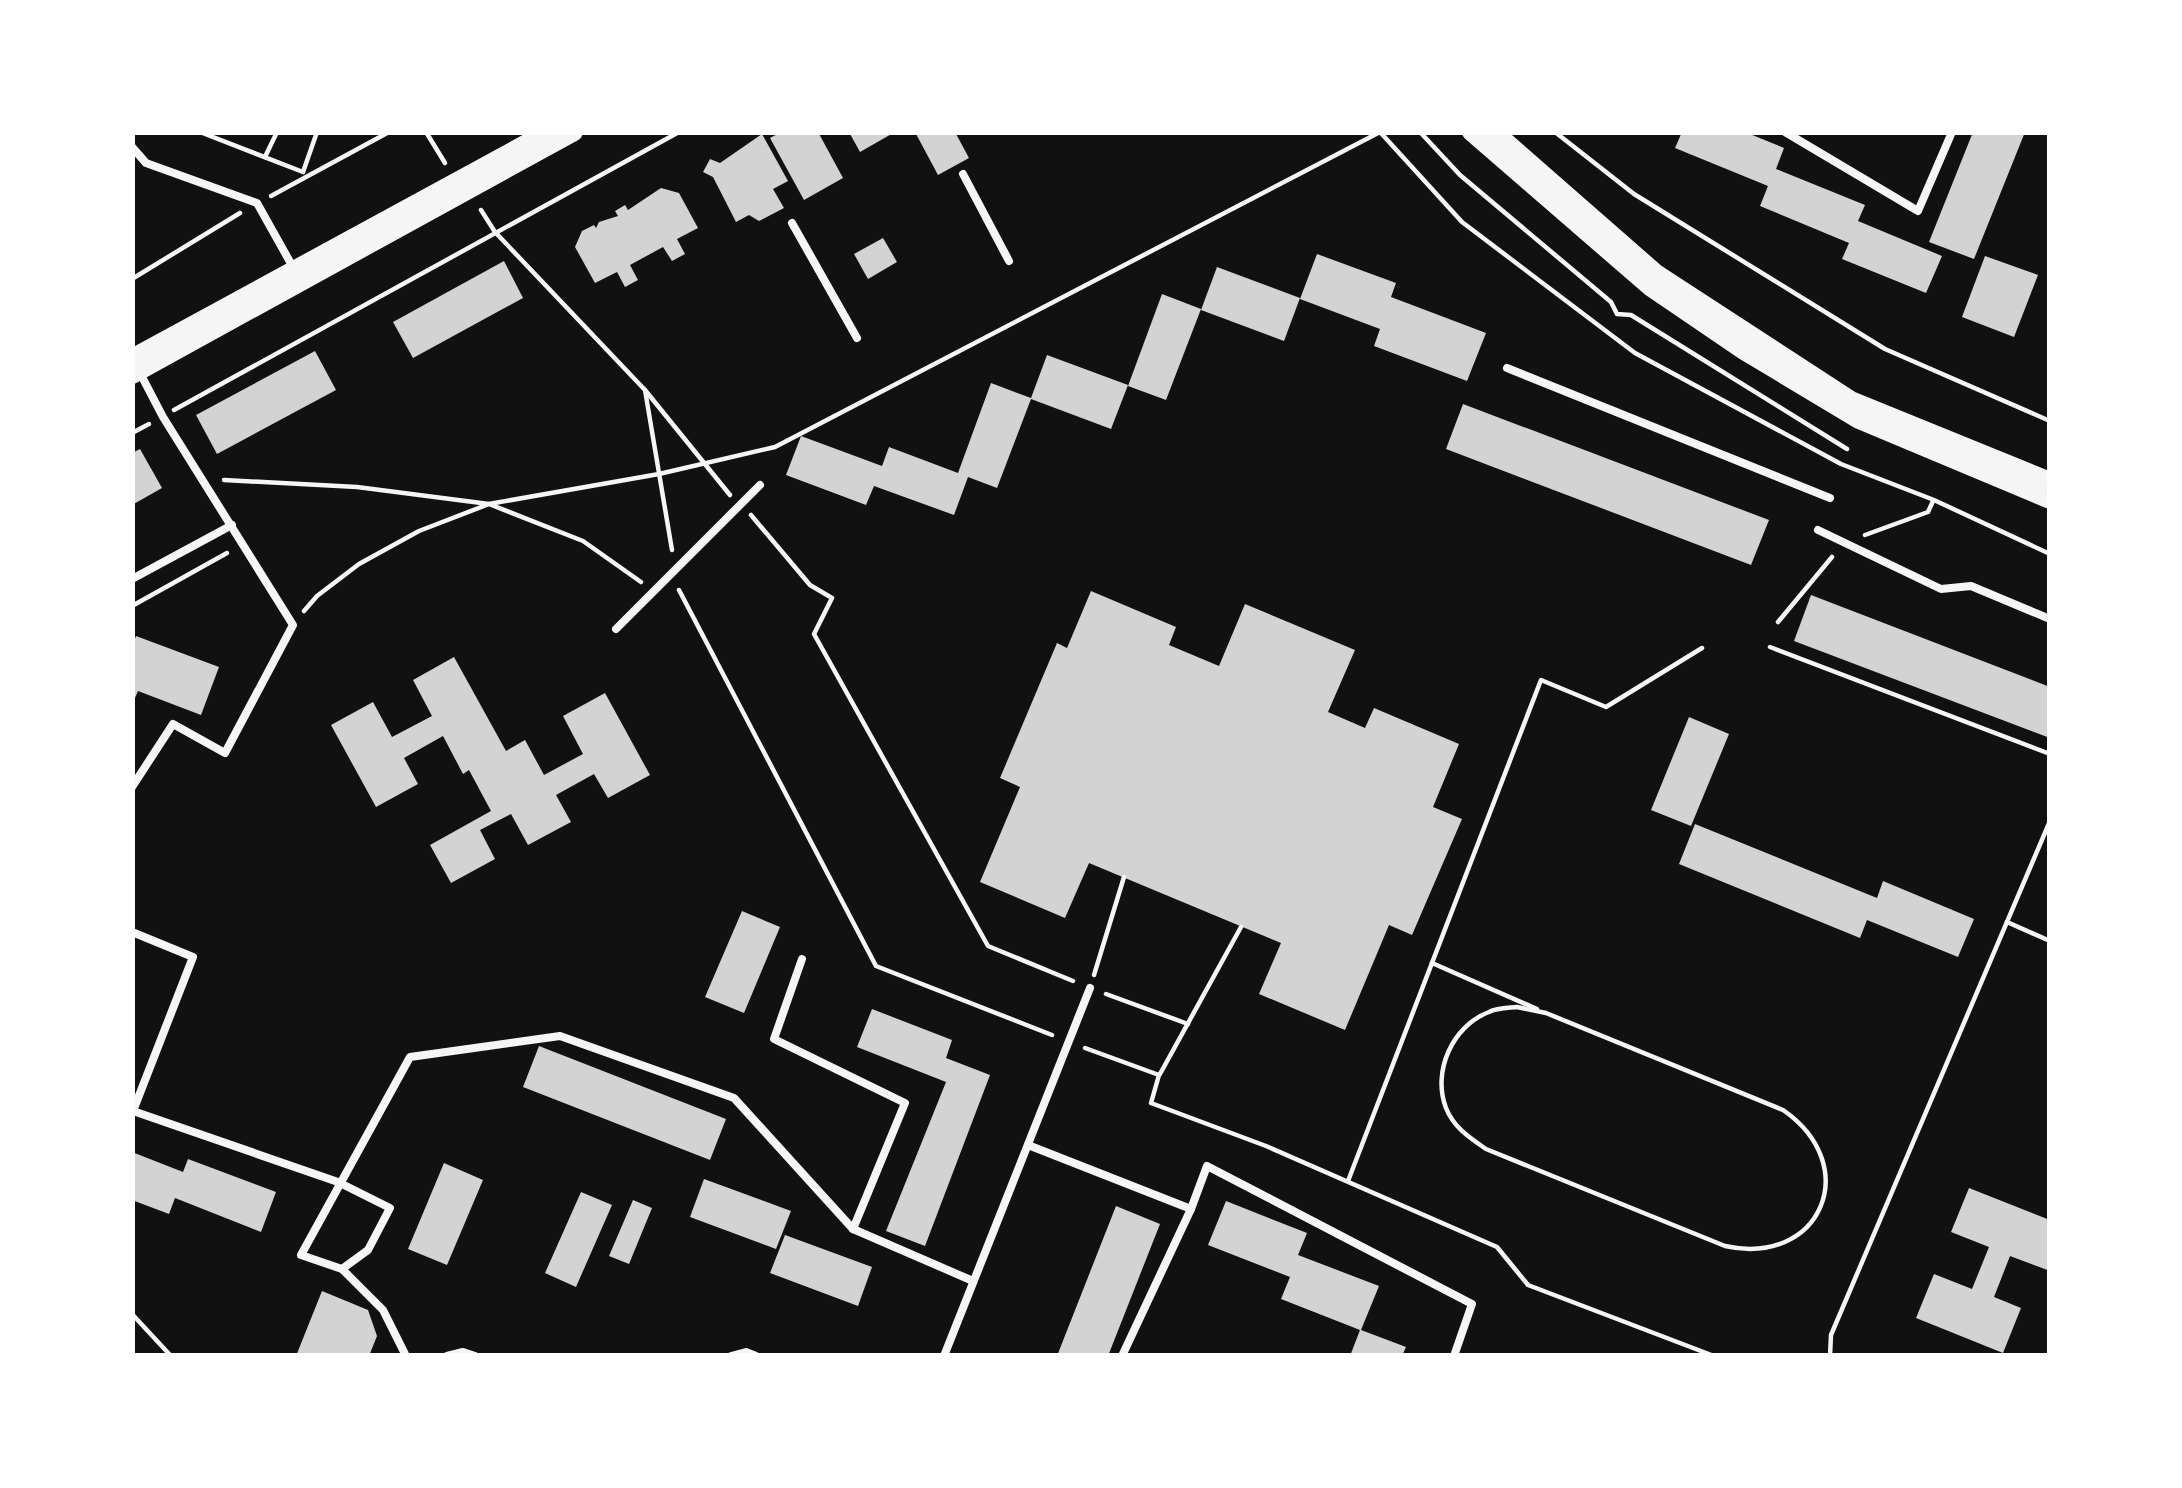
<svg xmlns="http://www.w3.org/2000/svg" width="2182" height="1488" font-family="Lato,sans-serif">
	<style>
		.building { fill: #d3d3d3 }
		.lines { fill: none; stroke-linecap: round; stroke-linejoin: round }
		.path { stroke: #f5f5f5; stroke-width: 4.5 }
		.service { stroke: #f5f5f5; stroke-width: 8 }
		.tertiary { stroke: #f5f5f5; stroke-width: 18 }
	</style>
	<rect width="100%" height="100%" fill="#111"/>
	<!-- building -->
	<g class="building">
		<path d="M781,132H818L843,178L804,200L770,138Z"/>
		<path d="M849,132H895L860,152Z"/>
		<path d="M915,132H955L969,158L938,175Z"/>
		<path d="M1682,132H1745L1784,148L1776,169L1865,205L1858,221L1942,256L1926,293L1842,259L1849,243L1760,206L1768,186L1675,148Z"/>
		<path d="M1973,132H2025L1974,259L1929,242Z"/>
		<path d="M762,134L788,181L773,189L784,208L759,221L749,215L736,222L713,177L703,172L710,159L720,163Z"/>
		<path d="M661,188L679,193L698,228L677,239L685,254L672,261L663,247L630,265L638,280L625,287L617,272L595,283L575,247L582,231L594,225L596,228L599,222L618,216L615,211L625,205L628,210Z"/>
		<path d="M883,238L897,262L868,279L854,254Z"/>
		<path d="M1317,254L1396,283L1391,297L1486,333L1467,381L1374,346L1380,329L1300,299Z"/>
		<path d="M1985,256L2038,275L2014,337L1962,317Z"/>
		<path d="M504,261L523,298L413,358L393,322Z"/>
		<path d="M1217,267L1300,298L1284,341L1201,310Z"/>
		<path d="M1162,294L1201,309L1166,400L1128,386Z"/>
		<path d="M315,351L336,390L217,454L196,415Z"/>
		<path d="M1047,355L1128,385L1111,429L1031,399L997,488L968,477L954,515L874,486L866,505L786,475L801,436L882,466L889,447L958,473L991,383L1031,398Z"/>
		<path d="M1463,404L1769,520L1751,565L1446,449Z"/>
		<path d="M140,449L162,488L132,505V453Z"/>
		<path d="M1091,591L1176,627L1169,645L1219,666L1245,604L1355,650L1328,712L1365,728L1374,708L1459,744L1433,807L1462,819L1412,935L1389,925L1345,1030L1259,994L1281,943L1089,863L1065,918L980,882L1020,787L1000,778L1057,643L1067,648Z"/>
		<path d="M1811,595L2050,687V738L1794,641Z"/>
		<path d="M136,636L219,667L201,715L138,691L132,705V647Z"/>
		<path d="M454,657L506,751L525,740L544,775L583,754L563,716L605,693L650,775L608,798L594,774L556,795L571,822L528,845L511,814L480,830L495,859L451,883L430,845L491,811L469,770L463,774L443,736L404,758L418,784L376,807L331,725L373,702L392,737L432,716L413,680Z"/>
		<path d="M1689,717L1729,734L1691,826L1651,810Z"/>
		<path d="M1695,824L1877,898L1883,881L1974,919L1958,957L1867,920L1860,938L1679,864Z"/>
		<path d="M742,911L780,927L744,1013L705,997Z"/>
		<path d="M872,1009L952,1040L946,1058L990,1075L925,1246L886,1231L946,1082L857,1047Z"/>
		<path d="M539,1046L726,1119L710,1160L523,1087Z"/>
		<path d="M132,1152L183,1172L188,1159L276,1192L261,1232L175,1198L169,1214L132,1200Z"/>
		<path d="M444,1163L483,1180L447,1265L408,1249Z"/>
		<path d="M704,1179L791,1211L776,1249L690,1217Z"/>
		<path d="M1969,1188L2050,1220V1271L2010,1256L1994,1297L2021,1308L2003,1353L1916,1318L1934,1274L1972,1289L1989,1247L1951,1232Z"/>
		<path d="M581,1192L612,1205L576,1287L545,1273Z"/>
		<path d="M633,1200L652,1208L629,1264L609,1256Z"/>
		<path d="M1226,1201L1307,1233L1298,1255L1379,1286L1361,1330L1406,1347L1402,1356H1350L1360,1330L1281,1299L1290,1277L1208,1245Z"/>
		<path d="M1116,1206L1160,1224L1108,1356H1057Z"/>
		<path d="M785,1235L872,1267L858,1306L770,1273Z"/>
		<path d="M322,1291L368,1310L377,1336L369,1356H296Z"/>
	</g>
	<g class="lines">
		<!-- path -->
		<g class="path">
			<path d="M200,132L303,172"/>
			<path d="M426,132L445,163"/>
			<path d="M1380,132L1462,222L1635,353L1841,464L1934,500L2050,554"/>
			<path d="M1420,132L1460,175L1611,302L1617,314L1631,315L1847,449"/>
			<path d="M1555,132L1634,194L1885,349L2050,421"/>
			<path d="M265,157L277,132"/>
			<path d="M303,172L317,132"/>
			<path d="M271,196L389,132"/>
			<path d="M481,210L495,232L645,390L730,495"/>
			<path d="M132,279L240,213"/>
			<path d="M645,390L672,550"/>
			<path d="M174,410L679,132"/>
			<path d="M132,433L149,424"/>
			<path d="M224,480L357,487L489,504L583,541L641,582"/>
			<path d="M751,515L810,585L832,598L814,634L988,946L1073,981"/>
			<path d="M1865,535L1928,512L1933,501"/>
			<path d="M679,590L876,966L1052,1035"/>
			<path d="M132,606L227,553"/>
			<path d="M304,611L317,596L359,564L419,531L489,504L659,474L775,447L1380,132"/>
			<path d="M1778,622L1832,557"/>
			<path d="M1770,647L2050,754"/>
			<path d="M2007,922L2050,941"/>
			<path d="M1432,963L1537,1009"/>
			<path d="M1094,975L1124,877"/>
			<path d="M1106,994L1188,1024"/>
			<path d="M1517,1007L1546,1013L1783,1110C1864,1166 1821,1267 1725,1246L1486,1149C1470,1138 1454,1128 1446,1108C1432,1072 1452,1026 1489,1012C1497,1008 1509,1008 1517,1007Z"/>
			<path d="M1085,1048L1159,1075L1151,1103L1266,1146L1497,1247L1528,1285L1714,1356"/>
			<path d="M1160,1074L1241,927"/>
			<path d="M1348,1181L1541,680L1606,707L1702,648"/>
			<path d="M132,1314L171,1356"/>
			<path d="M1830,1356L1831,1335L2050,821"/>
		</g>
		<!-- service -->
		<g class="service">
			<path d="M1785,132L1918,211L1952,132"/>
			<path d="M132,147L146,163L257,203L294,269"/>
			<path d="M963,174L1009,261"/>
			<path d="M792,223L857,338"/>
			<path d="M1507,368L1830,498"/>
			<path d="M1818,530L1941,589L1971,586L2050,619"/>
			<path d="M132,579L232,525"/>
			<path d="M616,629L760,485"/>
			<path d="M132,787L173,724L225,753L293,625L163,417L140,373"/>
			<path d="M132,932L193,957L133,1111L338,1182L390,1208L368,1250L342,1269"/>
			<path d="M802,959L774,1039L905,1103L853,1229L973,1281"/>
			<path d="M1028,1145L1191,1209L1207,1166L1472,1304L1454,1356"/>
			<path d="M406,1356L383,1310L342,1269L301,1255L410,1057L560,1036L734,1098L853,1229"/>
			<path d="M447,1356L463,1352L475,1356"/>
			<path d="M731,1356L746,1352L756,1356"/>
			<path d="M944,1356L1090,988"/>
			<path d="M1122,1356L1191,1209"/>
		</g>
		<!-- tertiary -->
		<g class="tertiary">
			<path d="M1471,132L1650,287L1744,351L1859,420L2050,500"/>
			<path d="M1495,132L1656,273L1851,400L2050,481"/>
			<path d="M132,358L547,132"/>
			<path d="M132,375L574,132"/>
		</g>
	</g>
	<!-- border -->
	<rect width="2182" height="1488" fill="none" stroke="#ffffff" stroke-width="270"/>
</svg>
